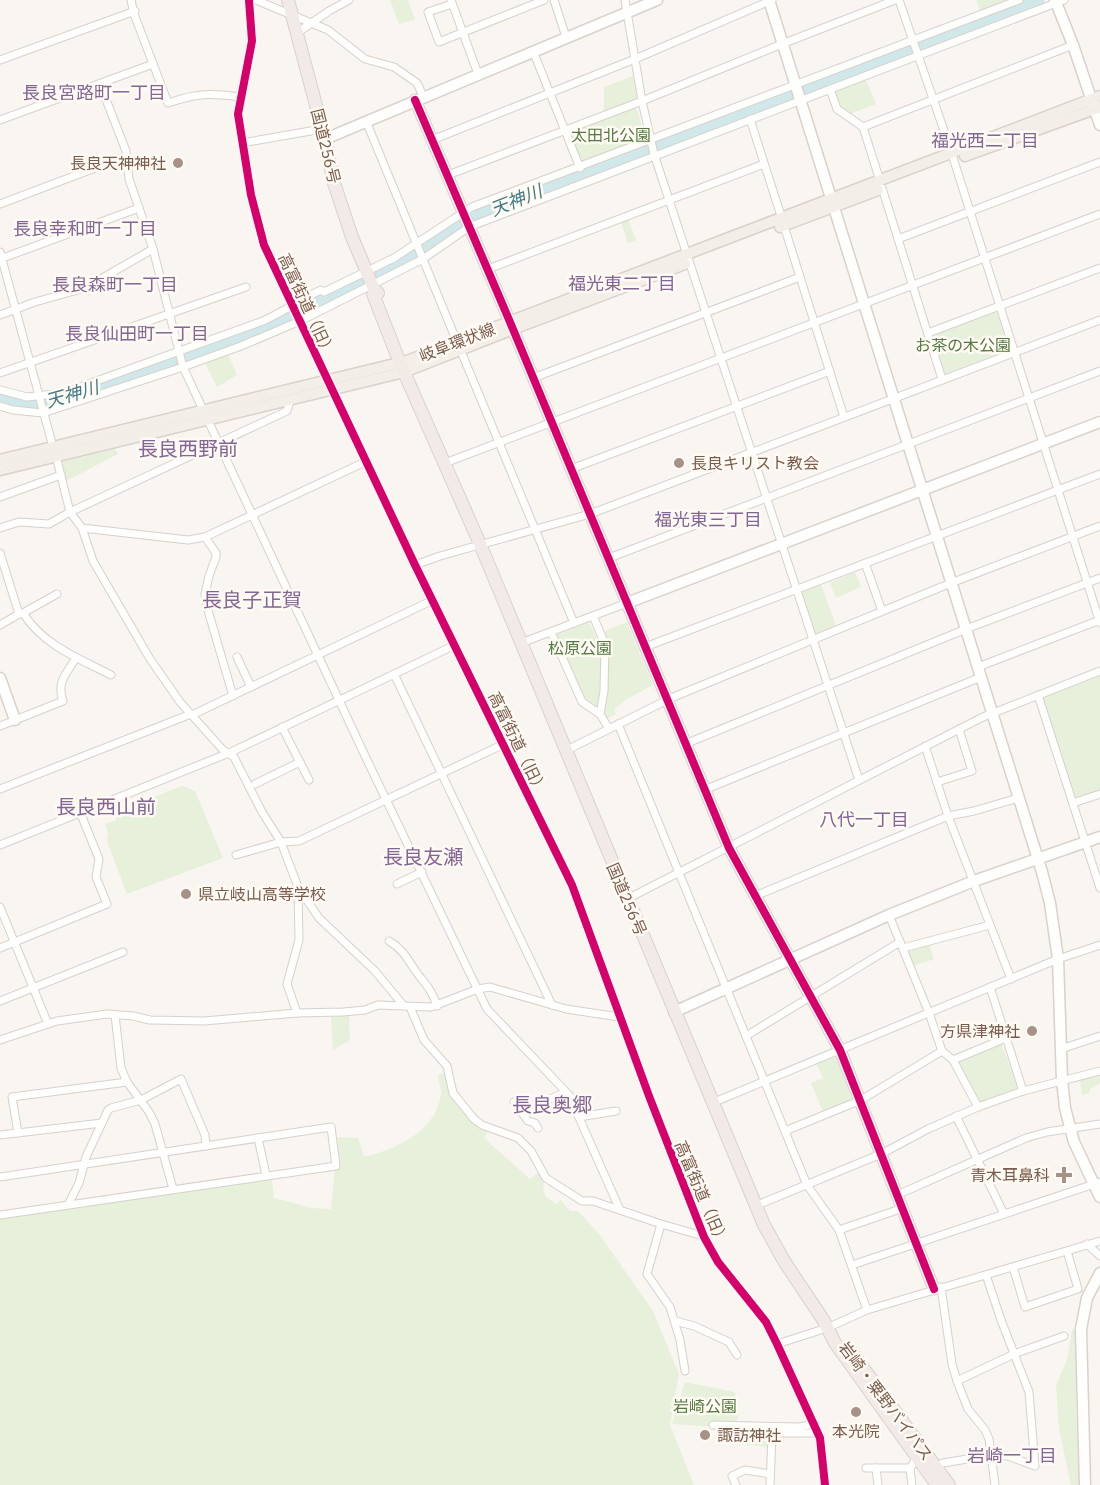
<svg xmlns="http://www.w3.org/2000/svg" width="1100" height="1485" font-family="'IBM Plex Sans','Noto Sans JP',sans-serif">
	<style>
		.green { fill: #e7f0db }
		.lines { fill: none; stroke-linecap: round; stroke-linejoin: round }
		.river { stroke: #d0e8ea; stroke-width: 12 }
		.street-casing { stroke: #d7d1cb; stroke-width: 9 }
		.secondary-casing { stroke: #d9d2cb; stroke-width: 13 }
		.primary-casing { stroke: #dad1cc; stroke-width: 13 }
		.highway-casing { stroke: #dad1cc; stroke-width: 14 }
		.street { stroke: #fefefd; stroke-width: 7 }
		.secondary { stroke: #fefefd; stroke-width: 10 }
		.primary { stroke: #f3eee8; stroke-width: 10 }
		.highway { stroke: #f2eae7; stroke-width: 12 }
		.cycleway-casing { stroke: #fffaf3; stroke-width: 11 }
		.cycleway { stroke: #d6006c; stroke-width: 8 }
		.poi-dot { fill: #a69286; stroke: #fffaf3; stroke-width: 2 }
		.labels { text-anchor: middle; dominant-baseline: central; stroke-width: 5; stroke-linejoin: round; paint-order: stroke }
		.park-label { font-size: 16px; fill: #537a41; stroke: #fffaf3 }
		.street-label { font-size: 16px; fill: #7a5c4d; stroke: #fffaf3 }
		.poi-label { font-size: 16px; fill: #7a5c4d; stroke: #fffaf3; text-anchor: end }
		.neighbourhood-label { font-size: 18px; fill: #846695; stroke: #fffaf3 }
		.water-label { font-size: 18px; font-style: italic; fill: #437c86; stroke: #fffaf3 }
		.quarter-label { font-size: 20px; fill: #846695; stroke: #fffaf3 }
	</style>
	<rect width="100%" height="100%" fill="#f9f5f0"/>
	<!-- green -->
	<g class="green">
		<path d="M390,0H408L415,20L399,24Z"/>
		<path d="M976,0H1014L981,12Z"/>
		<path d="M633,76L637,94L636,99L604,111V87Z"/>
		<path d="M865,78L876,104L850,114L839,108L834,93L837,90Z"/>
		<path d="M634,108L638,111L644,136L641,141L581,163L570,136L571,132Z"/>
		<path d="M628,219L636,240L628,243L621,222Z"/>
		<path d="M996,312L999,313L1010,345L1009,350L945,374L932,335Z"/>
		<path d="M227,353L237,375L217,387L204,361Z"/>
		<path d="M115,449L118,454L66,481L60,462Z"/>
		<path d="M855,572L861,587L836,598L830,583Z"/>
		<path d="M821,584L836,626L815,634L802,592Z"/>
		<path d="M627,622L653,685L625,700L614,710L616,714L607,719L603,712L606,699L608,648L601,633Z"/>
		<path d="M587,623L590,624L601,647L599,707L596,709L580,700L558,645L557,635Z"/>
		<path d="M1100,675V792L1078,799L1075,797L1044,700L1045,697Z"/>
		<path d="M182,786L195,791L223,858L127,894L107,841L108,833L105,824L115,821L119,811Z"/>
		<path d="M929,944L934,959L913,966L908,952Z"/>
		<path d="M349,1013L350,1040L333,1050L331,1017Z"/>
		<path d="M1001,1043L1018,1088L979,1103L957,1062Z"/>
		<path d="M831,1057H836L852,1100L823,1112L811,1083L823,1078L816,1063Z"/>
		<path d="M446,1072L450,1086L490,1129L484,1138L530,1179L539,1172L545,1179L543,1188L546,1197L557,1204L560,1199L570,1211H578L599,1234L653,1311L679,1374L670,1425L694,1485H0V1218L272,1179L274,1198L312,1208L331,1209L338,1137L358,1138L364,1157C396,1149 436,1132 441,1094C441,1088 439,1081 438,1075Z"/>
		<path d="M1100,1077V1083L1090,1089L1089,1093L1082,1095L1080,1080Z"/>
		<path d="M1078,1328L1076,1409L1080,1485H1071L1059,1429L1056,1385L1067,1360L1072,1330Z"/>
		<path d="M685,1382L735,1392L739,1415L734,1428L672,1424Z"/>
		<path d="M749,1428L756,1432L767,1429L768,1447L729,1443H742L740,1430Z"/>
	</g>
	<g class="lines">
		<!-- river -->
		<path class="river" d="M0,399L22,405L56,402L244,336L357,284L418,251L459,224L494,207L1039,0"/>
		<!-- street casing -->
		<g class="street-casing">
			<g id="street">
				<path d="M131,0L134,14L168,103C198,93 209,93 240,97"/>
				<path d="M249,0L252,41L238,114L251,195L264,245L415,565L572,885L649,1096L704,1237L718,1262L766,1322L777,1344L820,1438L825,1485"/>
				<path d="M256,0L328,30L365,59L394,67L417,83L423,96"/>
				<path d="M451,0L478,74"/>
				<path d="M554,0L566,37"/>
				<path d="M625,0L642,101L654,154L859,780"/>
				<path d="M899,0L950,148L1100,623"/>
				<path d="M452,4L428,12L439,42L544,0"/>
				<path d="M297,33L329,11L349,0"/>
				<path d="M533,51L580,168"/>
				<path d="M0,60L135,11"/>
				<path d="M100,84L126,151L129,179L153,249L183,367L367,760L487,1009L569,1095L620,1210"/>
				<path d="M830,89L837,109L863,127"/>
				<path d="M750,119L782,219"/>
				<path d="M0,120L153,64"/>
				<path d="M366,121L457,342"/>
				<path d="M432,140L635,59L772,0"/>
				<path d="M242,143L322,129"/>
				<path d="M448,175L642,101L782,44L895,0"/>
				<path d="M880,181L863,127L1073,45"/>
				<path d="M882,188L942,379"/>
				<path d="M0,204L127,156"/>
				<path d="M784,226L844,417"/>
				<path d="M898,239L1100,162"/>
				<path d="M0,252L53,447"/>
				<path d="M0,259L139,208"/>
				<path d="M488,269L764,164"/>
				<path d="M0,315L35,302L85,288L153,249"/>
				<path d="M928,333L1100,268"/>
				<path d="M460,349L574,623"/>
				<path d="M0,373L246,287"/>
				<path d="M533,378L800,277"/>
				<path d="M0,390L27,397L63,393L263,321C283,312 301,299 321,290L324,292L394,258L472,207L1019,0"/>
				<path d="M0,406L13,410L43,413L183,367L241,346L300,321L423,259L469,227L1064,0"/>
				<path d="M56,456L70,512L82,528L93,561L150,659L180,702L223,750L234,757L262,812L281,842L298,887L319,918L375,971L404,1006"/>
				<path d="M445,463L1100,214"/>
				<path d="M571,469L830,371"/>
				<path d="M0,497L61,475"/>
				<path d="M0,528L19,522L49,524L70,512L287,411L290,401"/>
				<path d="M82,528L188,540L205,537L367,461"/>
				<path d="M205,537L216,553V557L209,576L205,594L207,607L233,696"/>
				<path d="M0,553L19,614L0,625"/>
				<path d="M609,558L1100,371"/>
				<path d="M865,563L882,611"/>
				<path d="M415,565L440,556L590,514L1100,320"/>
				<path d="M23,613L57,594"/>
				<path d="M19,614L23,613C43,645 78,658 111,675"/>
				<path d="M593,616L605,644L604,691L600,714"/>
				<path d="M551,632L582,702L600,714L609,729"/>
				<path d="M521,643L627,603"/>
				<path d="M645,647L1100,474"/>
				<path d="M237,657L251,687"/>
				<path d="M978,667L1100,620"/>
				<path d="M394,674L552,1005"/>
				<path d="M1038,695L1100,888"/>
				<path d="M192,715L433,600"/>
				<path d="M618,724L807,1185L839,1230L867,1310"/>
				<path d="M0,726L63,701C56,682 67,673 76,658"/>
				<path d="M282,727L309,780"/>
				<path d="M685,744L966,629L1100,578"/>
				<path d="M925,746L948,816L1011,979"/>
				<path d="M565,751L671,698L951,583L1100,526"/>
				<path d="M937,782L972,771L959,729"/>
				<path d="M255,784L300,762"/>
				<path d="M0,789L191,714"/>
				<path d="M704,790L981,677"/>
				<path d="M1073,803L1100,794"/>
				<path d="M0,845L229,753L455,645"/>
				<path d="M236,855L281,842L299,841L504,744"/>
				<path d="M397,884L422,872"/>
				<path d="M755,896L948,816L974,811L1018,798"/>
				<path d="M627,899L983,717L1100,671"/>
				<path d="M0,907L48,1024"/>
				<path d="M889,915L929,1013L942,1051L953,1060L978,1107"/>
				<path d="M389,941C403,949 408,960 417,973C426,985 432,990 437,1006"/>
				<path d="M0,948L107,904L96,877L99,859L80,812"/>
				<path d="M903,948L990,925"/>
				<path d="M990,987L1023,1091"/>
				<path d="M0,1001L123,952"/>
				<path d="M410,1007L424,1040L447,1066L453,1093L474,1119L482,1125L518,1138L531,1151L546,1178L582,1201H593L661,1224L703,1236"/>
				<path d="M297,1013L287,984L299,940L298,890"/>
				<path d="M115,1015L121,1068L127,1082L149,1112L155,1124L173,1189"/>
				<path d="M746,1036L900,942"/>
				<path d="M0,1040L57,1021L107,1014L133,1016L150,1020L204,1021L297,1013L343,1012L365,1010L378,1005L431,1007L478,989L490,987L566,1009L619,1017"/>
				<path d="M1061,1049L1100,1036"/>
				<path d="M953,1060L1006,1038"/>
				<path d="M514,1102L528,1121L535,1123L538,1128"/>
				<path d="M712,1103L1058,959L1100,945"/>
				<path d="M523,1112L565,1092"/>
				<path d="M956,1116L1004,1214"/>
				<path d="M579,1117L616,1111"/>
				<path d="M785,1131L861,1100L942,1051"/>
				<path d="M18,1133L12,1097L127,1082"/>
				<path d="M0,1135L102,1123"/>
				<path d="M258,1138L266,1175"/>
				<path d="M0,1177L331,1127L336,1166L0,1215"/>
				<path d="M897,1195L1026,1138L1047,1132L1100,1124"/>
				<path d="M68,1205L79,1183L86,1157L108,1110L111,1108L141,1100L181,1079L205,1135L206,1146"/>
				<path d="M755,1206L881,1154L928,1129L978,1107L1023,1091L1100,1071"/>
				<path d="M661,1224L647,1274L670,1307L680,1340L685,1371"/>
				<path d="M839,1230L903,1208"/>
				<path d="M1087,1244L1100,1256"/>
				<path d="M852,1265L1100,1182"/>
				<path d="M1013,1267L1025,1307L1078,1289L1067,1251"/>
				<path d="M941,1287L952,1364L957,1381"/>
				<path d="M675,1321L694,1326L729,1342L737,1355"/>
				<path d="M777,1344L827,1328L867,1310L1100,1241"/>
				<path d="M713,1425L799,1427L814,1424"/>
				<path d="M935,1466L943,1463L991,1455L1008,1456L1035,1466L1029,1392L1001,1320L986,1275"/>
				<path d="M866,1468H910"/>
				<path d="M876,1468L878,1485"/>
				<path d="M736,1485L732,1476L745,1470L770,1474"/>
				<path d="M770,1485L772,1435L776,1433H818"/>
				<path d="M912,1485L910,1468L917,1458"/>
				<path d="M995,1485L989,1439L985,1430L968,1409L957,1381L1014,1354L1064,1336"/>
			</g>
		</g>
		<!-- secondary casing -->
		<g class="secondary-casing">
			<g id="secondary">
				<path d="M769,0L1042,872L1050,903L1058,959L1062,1080L1065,1108L1074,1142L1100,1197"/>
				<path d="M1055,0L1073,45L1100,125"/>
				<path d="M415,100L510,322L729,848L840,1050L934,1289"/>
				<path d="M325,139L657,0"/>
				<path d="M627,603L1100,422"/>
				<path d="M0,678L15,720"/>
				<path d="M674,1012L889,915L974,881L1100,837"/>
				<path d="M1085,1485L1081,1329L1087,1298L1100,1273"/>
			</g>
		</g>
		<!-- primary casing -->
		<g class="primary-casing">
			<g id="primary">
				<path d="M965,156L1100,107"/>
				<path d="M780,227L878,190"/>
				<path d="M0,460L407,361L1100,96"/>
				<path d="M0,470L404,372L513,329L685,264"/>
			</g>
		</g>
		<!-- highway casing -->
		<g class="highway-casing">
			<g id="highway">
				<path d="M288,0L325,139L334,183L352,237L374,289L378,293"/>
				<path d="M374,289L373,294L400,363L480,544L764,1225L784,1261L824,1321L835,1343L937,1485"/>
				<path d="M850,1350L949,1485"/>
			</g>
		</g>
		<!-- street -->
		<use href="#street" class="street"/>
		<!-- secondary -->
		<use href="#secondary" class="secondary"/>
		<!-- primary -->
		<use href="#primary" class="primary"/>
		<!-- highway -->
		<use href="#highway" class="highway"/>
		<!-- cycleway casing -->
		<g class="cycleway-casing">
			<g id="cycleway">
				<path d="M249,0L252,41L238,114L251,195L264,245L415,565L572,885L649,1096L704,1237L718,1262L766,1322L777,1344L820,1438L825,1485"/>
				<path d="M415,100L510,322L729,848L840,1050L934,1289"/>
			</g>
		</g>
		<!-- cycleway -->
		<use href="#cycleway" class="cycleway"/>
	</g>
	<!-- markers -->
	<g class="poi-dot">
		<circle cx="178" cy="163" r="6"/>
		<circle cx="679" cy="463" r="6"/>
		<circle cx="186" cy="894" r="6"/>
		<circle cx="1032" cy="1031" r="6"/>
		<path d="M1061 1166h6v6h6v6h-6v6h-6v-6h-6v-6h6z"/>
		<circle cx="856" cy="1412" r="6"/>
		<circle cx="705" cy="1435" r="6"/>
	</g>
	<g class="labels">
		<!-- park labels -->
		<g class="park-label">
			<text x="611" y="135">太田北公園</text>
			<text x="963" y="345">お茶の木公園</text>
			<text x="580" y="648">松原公園</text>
			<text x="705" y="1406">岩崎公園</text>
		</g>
		<!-- street labels -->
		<g class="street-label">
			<text transform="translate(326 146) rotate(76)">国道256号</text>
			<text transform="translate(307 305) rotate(65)">高富街道（旧）</text>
			<text transform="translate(457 342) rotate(-21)">岐阜環状線</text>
			<text transform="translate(518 743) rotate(64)">高富街道（旧）</text>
			<text transform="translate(627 899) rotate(67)">国道256号</text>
			<text transform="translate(702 1193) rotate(67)">高富街道（旧）</text>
			<text transform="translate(886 1401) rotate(53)">岩崎・粟野バイパス</text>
		</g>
		<!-- poi labels -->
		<g class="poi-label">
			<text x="166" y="163">長良天神神社</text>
			<text x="691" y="463" text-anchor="start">長良キリスト教会</text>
			<text x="198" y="894" text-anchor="start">県立岐山高等学校</text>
			<text x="1020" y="1031">方県津神社</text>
			<text x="1050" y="1175">青木耳鼻科</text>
			<text x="856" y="1431" text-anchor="middle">本光院</text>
			<text x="717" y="1435" text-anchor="start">諏訪神社</text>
		</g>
		<!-- neighbourhood labels -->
		<g class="neighbourhood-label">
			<text x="94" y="92">長良宮路町一丁目</text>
			<text x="985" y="140">福光西二丁目</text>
			<text x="85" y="228">長良幸和町一丁目</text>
			<text x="622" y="283">福光東二丁目</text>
			<text x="115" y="284">長良森町一丁目</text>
			<text x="137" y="333">長良仙田町一丁目</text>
			<text x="708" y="519">福光東三丁目</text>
			<text x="864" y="819">八代一丁目</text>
			<text x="1012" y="1455">岩崎一丁目</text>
		</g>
		<!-- water labels -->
		<g class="water-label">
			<text transform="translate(516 200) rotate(-22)">天神川</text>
			<text transform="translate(72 394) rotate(-16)">天神川</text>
		</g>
		<!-- quarter labels -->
		<g class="quarter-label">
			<text x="188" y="448">長良西野前</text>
			<text x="252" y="599">長良子正賀</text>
			<text x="106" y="806">長良西山前</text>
			<text x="423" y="856">長良友瀬</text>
			<text x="552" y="1104">長良奥郷</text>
		</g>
	</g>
</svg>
